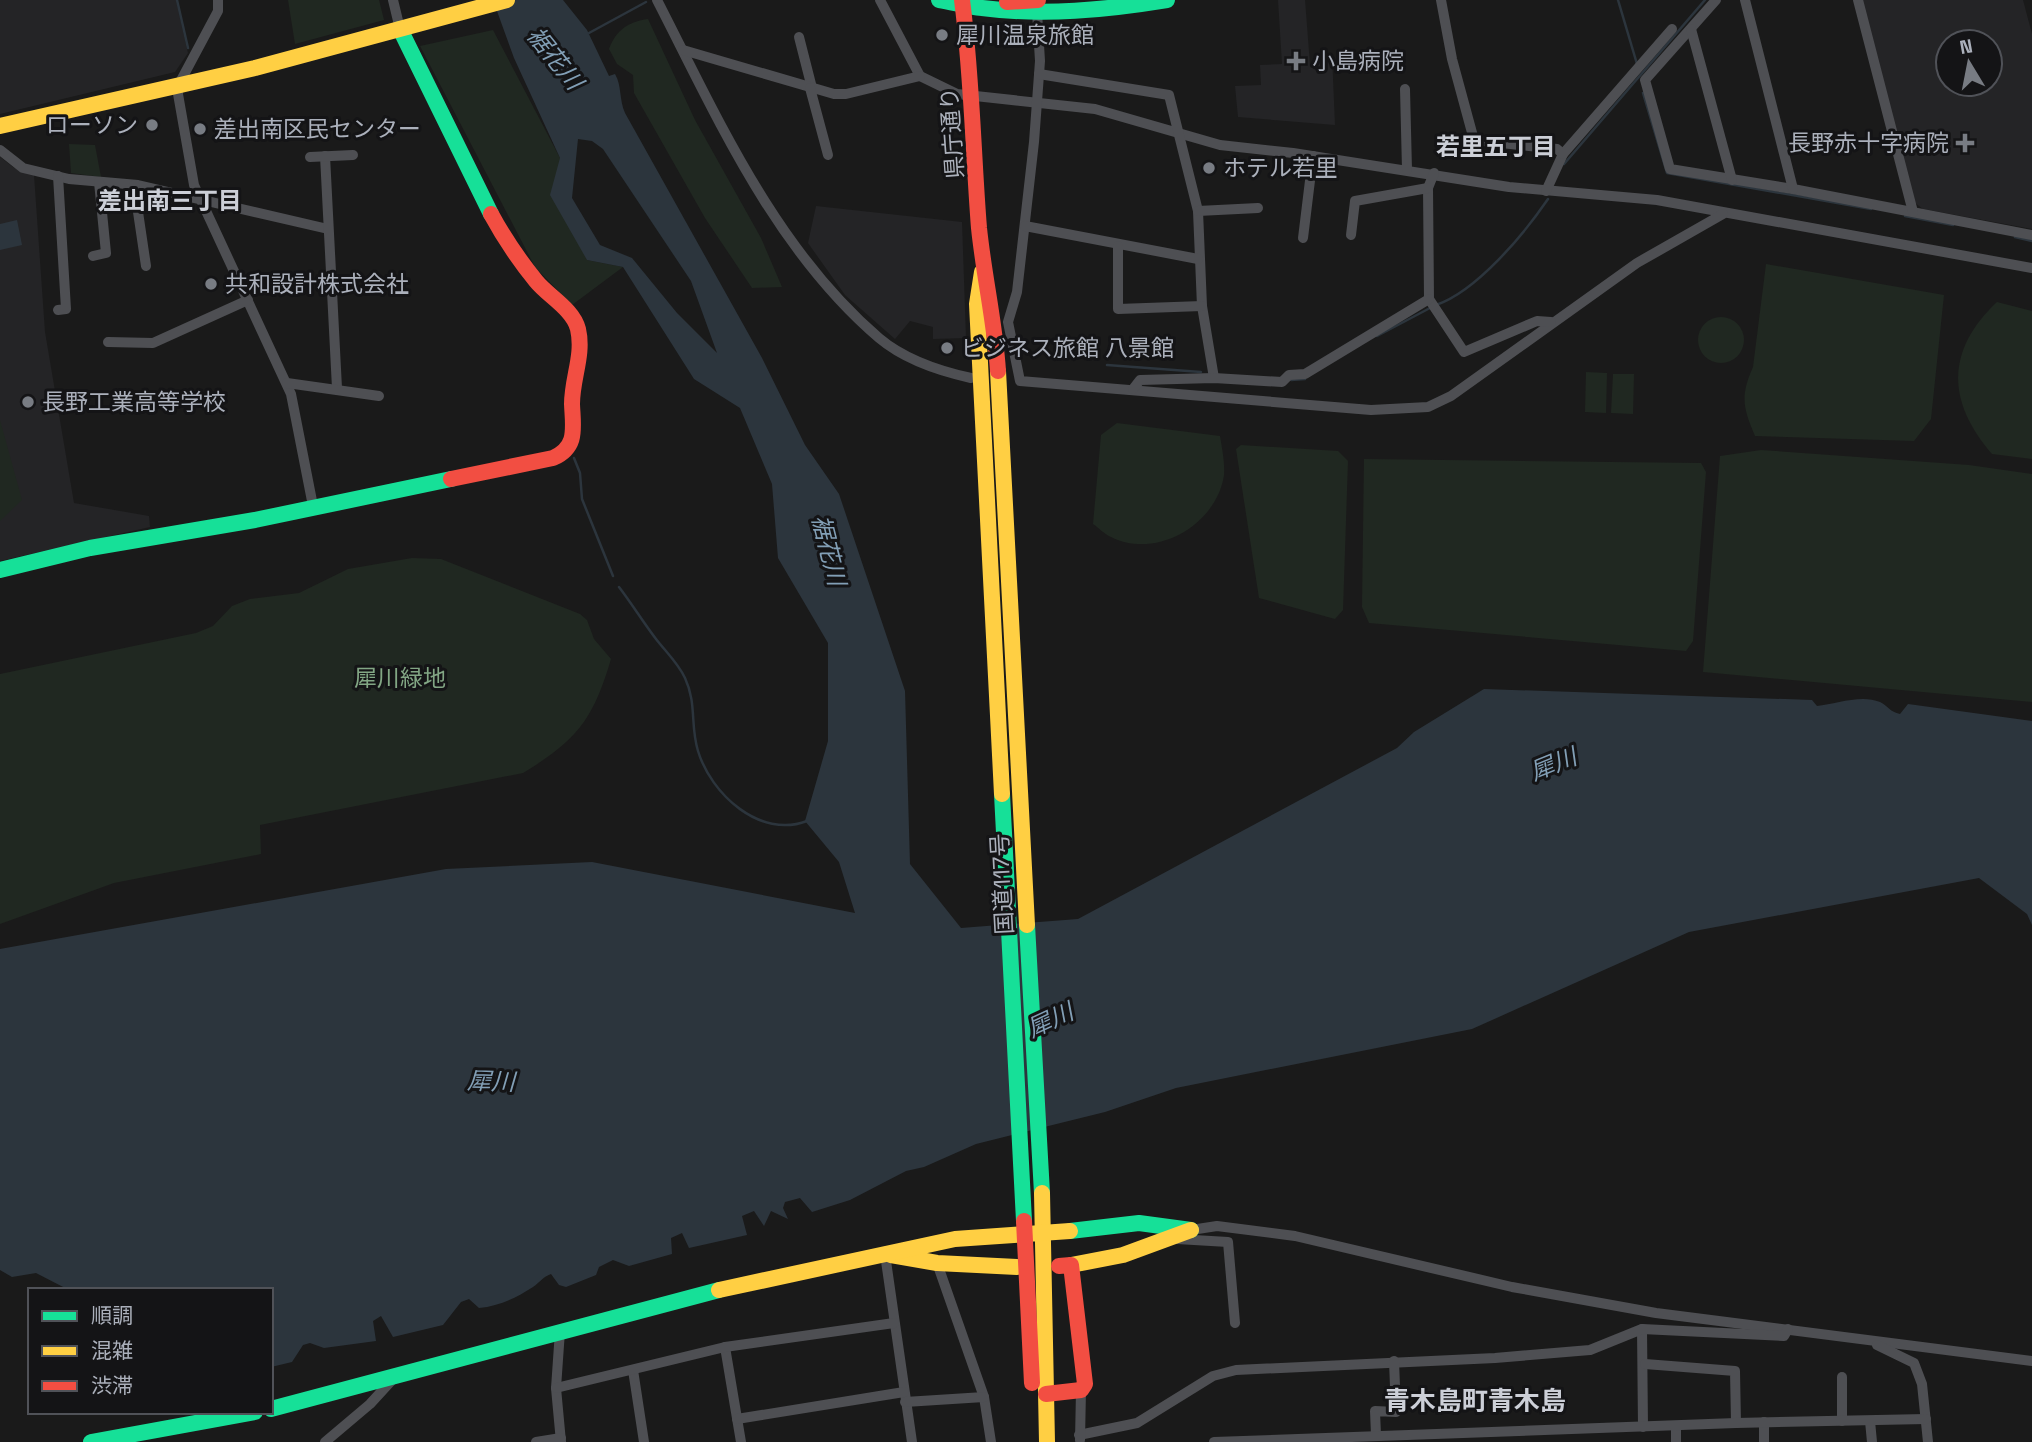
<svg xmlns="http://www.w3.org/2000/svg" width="2032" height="1442" font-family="'Space Grotesk','Noto Sans JP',sans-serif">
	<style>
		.built { fill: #242426; fill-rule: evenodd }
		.green { fill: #202821 }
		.water { fill: #2c353d; fill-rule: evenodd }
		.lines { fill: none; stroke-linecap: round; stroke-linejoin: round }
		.stream { stroke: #2c353d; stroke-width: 2.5 }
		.street { stroke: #4e4f53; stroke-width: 10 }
		.fast { stroke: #16e098; stroke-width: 16 }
		.slow { stroke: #ffcf43; stroke-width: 16 }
		.jam { stroke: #f24e42; stroke-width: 16 }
		.poi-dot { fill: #787c83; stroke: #141416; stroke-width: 2.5 }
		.labels { text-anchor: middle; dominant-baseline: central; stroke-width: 6; stroke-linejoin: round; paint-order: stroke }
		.poi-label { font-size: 23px; fill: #abb0bb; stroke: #141416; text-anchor: start }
		.street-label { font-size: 23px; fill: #abb0bb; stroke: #141416 }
		.park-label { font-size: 23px; fill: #82a684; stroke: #141416 }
		.water-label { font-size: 24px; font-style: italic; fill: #829fb6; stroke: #141416 }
		.neighbourhood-label { font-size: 24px; font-weight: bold; fill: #cccfd7; stroke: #141416 }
		.quarter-label { font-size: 26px; font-weight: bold; fill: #cccfd7; stroke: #141416 }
	</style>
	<rect width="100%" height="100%" fill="#1a1a1a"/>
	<!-- built -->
	<g class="built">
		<path d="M0,0H176L188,53L175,72L0,114Z"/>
		<path d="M1278,0H1305L1310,65L1315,64V57L1332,55L1335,125L1238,117L1235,86L1261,85L1260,65L1282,64Z"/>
		<path d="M1862,0H2023L2032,34V229L1923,209L1914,202ZM1948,42H1990V84H1948Z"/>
		<path d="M0,157L13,167L34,175L45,332L74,503L149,516L150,527L0,561Z"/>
		<path d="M816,206L962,222L966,338L933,339V327L910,321L895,339L845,295L808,243Z"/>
	</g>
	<!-- green -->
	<g class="green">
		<path d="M288,0H379L384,20L295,44Z"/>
		<path d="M648,19L695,120L761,238L782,287L752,288L705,218L634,93L633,75L617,64L609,49C616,30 628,22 648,19Z"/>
		<path d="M493,30L560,158L587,260L623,267L572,305L535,267L420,46Z"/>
		<path d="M69,144L95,145L101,177L71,173Z"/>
		<path d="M1766,264L1944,295L1931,419L1914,441L1755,436C1743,408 1740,396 1753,367Z"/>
		<path d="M1997,302L2032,311V459L1992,454C1947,402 1945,351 1997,302Z"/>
		<circle cx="1721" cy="340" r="23"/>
		<path d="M1586,372L1607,373L1606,413L1585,412Z"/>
		<path d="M1613,374H1634L1633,414L1611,413Z"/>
		<path d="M0,420L22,500L0,521Z"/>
		<path d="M1117,423L1220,436C1222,448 1225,463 1224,475C1217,524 1157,560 1111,537C1104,534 1099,528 1093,524L1101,435Z"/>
		<path d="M1241,445L1338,451L1348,461L1343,610L1335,619L1259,598L1236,449Z"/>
		<path d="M1761,450L1969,465L2032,474V702L1703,672L1720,456Z"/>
		<path d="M1364,459L1701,463L1706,472L1693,641L1686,651L1369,623L1362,607Z"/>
		<path d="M412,558L441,559L580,614L587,620L594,639L611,659C593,720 577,740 523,773L260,825L261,854L114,883L0,924V674L196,633L213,626L232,606L250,599L299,593L348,569Z"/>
	</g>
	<!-- water -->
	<g class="water">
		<path d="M493,0H563L587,30L609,76L615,74C622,86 619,100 625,113L762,358L805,445L839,494L905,691L910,864L961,928L1078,919L1397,748L1414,732L1484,689L1812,700L1817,706C1836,704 1861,694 1880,702C1888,706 1890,712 1900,714L1908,704L2032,721V925L2027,914L1979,878L1689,932L1472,1029L1176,1088L1105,1112L976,1144L924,1167L906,1171L850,1200L812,1212L800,1198L785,1202L783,1208L788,1219L771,1211L764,1226L754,1211L742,1216L747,1235L689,1248L682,1233L671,1238L672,1254L629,1266L613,1260L599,1267L596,1275L566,1287L559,1285L551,1274C543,1277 540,1282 533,1287C516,1298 499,1306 479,1308L469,1299L461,1302L443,1325L393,1337L381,1316L373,1321L376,1341L324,1348L310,1343L303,1345L292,1362L271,1367V1290H69L36,1273L12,1277L0,1270V949L446,869L592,862L855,913L839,862L805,821L828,741V643L778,558L772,484L740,408L694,379L623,267L587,260L550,195L560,158L514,58ZM578,139L592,141L603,149L691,281L717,353L677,313L632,258L600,245L572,198Z"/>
		<path d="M17,220L22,245L0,250V224Z"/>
	</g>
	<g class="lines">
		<!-- stream -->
		<g class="stream">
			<path d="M177,0L188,48"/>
			<path d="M1618,0L1637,64"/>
			<path d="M589,33L646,2"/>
			<path d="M1643,93L1667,173L1871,209"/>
			<path d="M1564,164L1705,0"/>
			<path d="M1905,216L1953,225"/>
			<path d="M2015,237L2032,241"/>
			<path d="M1436,305C1477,291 1524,234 1548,199"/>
			<path d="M1377,336L1430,308"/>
			<path d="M1107,365L1201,372"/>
			<path d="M1291,380L1305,379"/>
			<path d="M574,458L580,473L582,499L613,576"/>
			<path d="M619,587C632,604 643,622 656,639C666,652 678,663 685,678C697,704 690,725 698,751C711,794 760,839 807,821"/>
		</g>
		<!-- street -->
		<g class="street">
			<path d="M218,0V11L179,84L178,94L194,185L291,394L313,506"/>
			<path d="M393,0L400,29"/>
			<path d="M657,0C718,119 775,249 879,338C905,360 939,371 971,378"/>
			<path d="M880,0L920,76L957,94L1095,109L1220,145L1293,153L1509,187L1657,200L2032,268"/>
			<path d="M1441,0L1452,59L1474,140L1557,149L1563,154L1546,191"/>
			<path d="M1716,0L1645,80L1670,169L1793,189L2032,235"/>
			<path d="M1745,0L1793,189"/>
			<path d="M1858,0L1913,212"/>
			<path d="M1037,12L1040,61L1034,142L1017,292L1008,322L1020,381L1371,410L1428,407L1451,396L1637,263L1723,214"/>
			<path d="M1691,29L1732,180"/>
			<path d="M799,37L812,88"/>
			<path d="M683,50L834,94H846L920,76"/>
			<path d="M1039,74L1169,95L1198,211L1202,306L1214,378"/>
			<path d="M810,88L828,155"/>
			<path d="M1405,89L1407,170"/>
			<path d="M0,150L23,168L69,179L138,185L328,229"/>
			<path d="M1563,154L1672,29"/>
			<path d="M325,156L337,388"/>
			<path d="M310,157L353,155"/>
			<path d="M1434,173L1428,188L1429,299L1464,352L1537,321L1551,322"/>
			<path d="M134,185L146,266"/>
			<path d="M1198,211L1258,208"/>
			<path d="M1025,226L1198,259"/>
			<path d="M1351,235L1355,201L1428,188"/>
			<path d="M1303,238L1313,156"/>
			<path d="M1118,246V309L1202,306"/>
			<path d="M93,256L106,253L99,182"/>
			<path d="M58,310L66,309L58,176"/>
			<path d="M108,342L153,343L248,300"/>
			<path d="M287,383L379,396"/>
			<path d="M1133,389L1140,380L1214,378L1282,382L1289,375L1305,374L1429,299"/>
			<path d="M1191,1230L1217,1226L1295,1236L1512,1287L1656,1313L2032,1361"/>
			<path d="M1177,1239L1228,1242L1235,1323"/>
			<path d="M885,1254L912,1442"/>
			<path d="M937,1263L984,1397L991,1442"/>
			<path d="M1642,1329L1643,1427"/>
			<path d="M560,1331L556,1388L561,1442"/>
			<path d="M1877,1345L1914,1363L1922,1384L1928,1442"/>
			<path d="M725,1347L741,1442"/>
			<path d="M1645,1364L1735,1371L1736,1423"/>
			<path d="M633,1370L644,1442"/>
			<path d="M556,1388L725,1347L894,1323"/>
			<path d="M905,1402L984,1397"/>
			<path d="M737,1419L904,1392"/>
			<path d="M1842,1421V1377"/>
			<path d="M1870,1421L1872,1442"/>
			<path d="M1764,1422V1442"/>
			<path d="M1676,1426V1442"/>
			<path d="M1079,1435L1137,1423L1213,1376L1236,1370L1495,1358L1590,1350L1642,1329L1784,1336L1788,1329"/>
			<path d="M1376,1435L1375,1411L1396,1412L1394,1361"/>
			<path d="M1080,1440L1081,1390"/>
			<path d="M325,1442L370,1404L392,1380"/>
			<path d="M536,1442L561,1438"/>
			<path d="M1214,1442L1736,1423L1926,1419"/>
		</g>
		<!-- fast -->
		<g class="fast">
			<path d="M939,0C953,2 967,7 982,8C1044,16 1106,10 1167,0"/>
			<path d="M400,29L491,214"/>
			<path d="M0,570L90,548L255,520L451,479"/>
			<path d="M1002,794L1024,1221"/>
			<path d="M1027,925L1042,1193"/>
			<path d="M1070,1231L1139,1223L1191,1230"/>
			<path d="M271,1409L719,1290"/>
			<path d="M91,1442L255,1412"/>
		</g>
		<!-- slow -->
		<g class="slow">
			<path d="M0,126L255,68L507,0"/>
			<path d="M982,272L977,304L1002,794"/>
			<path d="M998,371L1027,925"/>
			<path d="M1042,1193L1047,1442"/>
			<path d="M891,1255L937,1263L1017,1267"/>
			<path d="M1071,1265L1123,1255L1191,1230"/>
			<path d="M719,1290L955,1239L1070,1231"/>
		</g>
		<!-- jam -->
		<g class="jam">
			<path d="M962,0C972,76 973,152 979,228C984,277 995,323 998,371"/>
			<path d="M1007,2L1038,0"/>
			<path d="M451,479L553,458C578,447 573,428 572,404C572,378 584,355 578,329C573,309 548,296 536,281C519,260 504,238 491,214"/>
			<path d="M1024,1221L1032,1383"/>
			<path d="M1046,1394L1081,1390L1085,1384L1071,1265L1059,1266"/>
		</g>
	</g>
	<!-- markers -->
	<g class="poi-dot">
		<circle cx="942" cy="35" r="7"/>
		<path d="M1292.5 50.5h7v7h7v7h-7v7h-7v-7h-7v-7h7z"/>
		<circle cx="152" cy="125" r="7"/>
		<circle cx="200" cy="129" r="7"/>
		<path d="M1961.5 132.5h7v7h7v7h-7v7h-7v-7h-7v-7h7z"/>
		<circle cx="1209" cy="168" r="7"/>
		<circle cx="211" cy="284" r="7"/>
		<circle cx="947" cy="348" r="7"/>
		<circle cx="28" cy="402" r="7"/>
	</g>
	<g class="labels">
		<!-- poi labels -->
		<g class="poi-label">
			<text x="956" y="35">犀川温泉旅館</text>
			<text x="1312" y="61">小島病院</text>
			<text x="138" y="125" text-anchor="end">ローソン</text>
			<text x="214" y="129">差出南区民センター</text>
			<text x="1949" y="143" text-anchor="end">長野赤十字病院</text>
			<text x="1223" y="168">ホテル若里</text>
			<text x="225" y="284">共和設計株式会社</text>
			<text x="961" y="348">ビジネス旅館 八景館</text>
			<text x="42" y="402">長野工業高等学校</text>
		</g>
		<!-- street labels -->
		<g class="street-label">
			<text transform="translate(952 133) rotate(-94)">県庁通り</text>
			<text transform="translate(1002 884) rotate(-93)">国道117号</text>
		</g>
		<!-- park labels -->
		<g class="park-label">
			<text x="400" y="678">犀川緑地</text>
		</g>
		<!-- water labels -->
		<g class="water-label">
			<text transform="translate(555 58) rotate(51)">裾花川</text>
			<text transform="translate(829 550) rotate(76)">裾花川</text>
			<text transform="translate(1553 764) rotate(-22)">犀川</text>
			<text transform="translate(1050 1020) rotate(-25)">犀川</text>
			<text transform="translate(491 1081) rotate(2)">犀川</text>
		</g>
		<!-- neighbourhood labels -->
		<g class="neighbourhood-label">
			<text x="1496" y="146">若里五丁目</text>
			<text x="170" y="200">差出南三丁目</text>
		</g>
		<!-- quarter labels -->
		<g class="quarter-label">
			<text x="1475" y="1401">青木島町青木島</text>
		</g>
	</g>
	<!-- legend -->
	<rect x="28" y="1288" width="245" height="126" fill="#141416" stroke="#505258" stroke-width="2"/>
	<rect x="42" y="1311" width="35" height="10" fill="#16e098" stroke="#505258" stroke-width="2"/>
	<text x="91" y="1323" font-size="21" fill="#abb0bb">順調</text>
	<rect x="42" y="1346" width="35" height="10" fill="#ffcf43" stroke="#505258" stroke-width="2"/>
	<text x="91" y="1358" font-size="21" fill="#abb0bb">混雑</text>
	<rect x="42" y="1381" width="35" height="10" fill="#f24e42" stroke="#505258" stroke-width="2"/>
	<text x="91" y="1393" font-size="21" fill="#abb0bb">渋滞</text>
	<!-- north arrow -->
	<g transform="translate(1969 63) rotate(350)"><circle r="33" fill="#141416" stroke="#505258" stroke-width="2"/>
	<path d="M0-5L12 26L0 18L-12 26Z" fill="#787c83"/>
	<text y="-10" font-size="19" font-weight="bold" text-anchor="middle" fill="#abb0bb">N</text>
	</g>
</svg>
